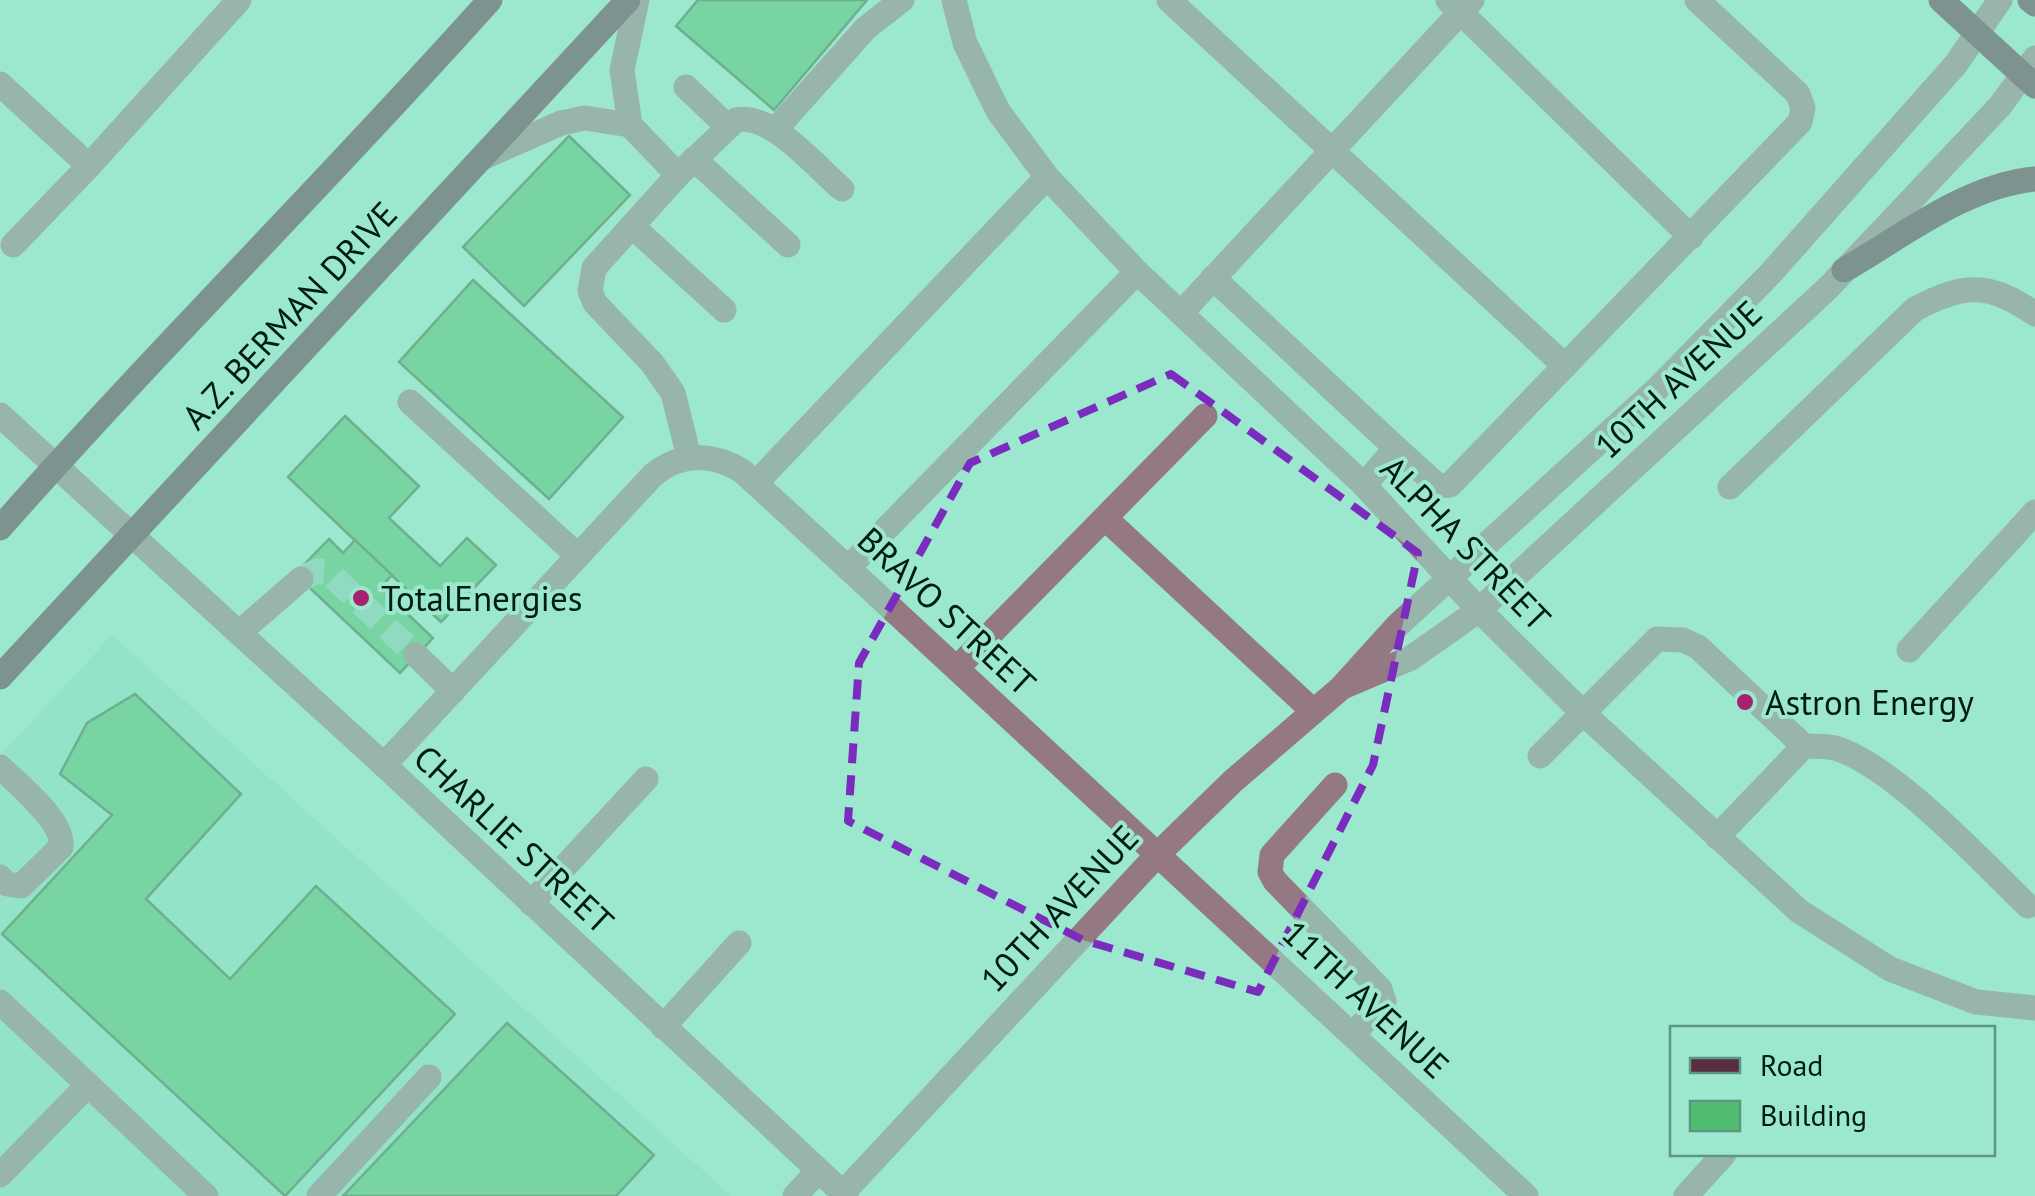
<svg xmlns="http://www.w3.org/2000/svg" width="2035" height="1196" font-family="'PT Sans',sans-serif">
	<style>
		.built { fill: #88dec1 }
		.building { fill: #50bd71; stroke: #356a43; stroke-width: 2.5 }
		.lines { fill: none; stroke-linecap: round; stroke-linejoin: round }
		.minor-tunnel { stroke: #84c9b2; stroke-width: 25; stroke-dasharray: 25 12; stroke-linecap: butt }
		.minor { stroke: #947984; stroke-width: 25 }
		.major { stroke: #5a2d43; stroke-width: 25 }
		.marked { fill: none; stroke: #7b2cbf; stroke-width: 8; stroke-dasharray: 20 12; stroke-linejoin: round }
		.poi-dot { fill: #a7236f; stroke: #9be8ce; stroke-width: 4 }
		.labels { text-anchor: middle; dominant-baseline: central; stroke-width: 8; stroke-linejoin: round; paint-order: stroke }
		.street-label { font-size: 35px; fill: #001c13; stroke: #9be8ce }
		.poi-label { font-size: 35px; fill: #001c13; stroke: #9be8ce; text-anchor: start }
	</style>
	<rect width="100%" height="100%" fill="#9be8ce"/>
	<!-- built -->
	<path class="built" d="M112,635L731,1196H0V756Z"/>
	<!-- building -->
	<g class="building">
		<path d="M698,0H867L774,110L676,26Z"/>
		<path d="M569,136L630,195L524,306L463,247Z"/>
		<path d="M473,280L623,417L549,499L399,362Z"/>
		<path d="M345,416L419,486L389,518L440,566L467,538L496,565L441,622L288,477Z"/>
		<path d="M329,539L343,553L355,540L392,575L380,588L433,638L400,673L295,574Z"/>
		<path d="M135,694L241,794L146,899L230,979L316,886L455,1014L285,1196L2,934L112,815L60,774L87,723Z"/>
		<path d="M507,1023L654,1155L616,1196H343Z"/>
	</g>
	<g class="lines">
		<!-- minor-tunnel -->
		<path class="minor-tunnel" d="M301,579L317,571L328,572L416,655"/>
		<!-- minor -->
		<g class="minor">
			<path d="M637,0L622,70L630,125L678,175"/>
			<path d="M954,0L965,43L998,111L1047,177L1137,272L1364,485L1479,610L1583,713L1799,911L1890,969L1976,1002L2035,1008"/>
			<path d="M1169,0L1565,366"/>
			<path d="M1448,0L1691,237"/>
			<path d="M0,84L89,166L239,0"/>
			<path d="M686,87L728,127"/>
			<path d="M775,130L866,28L902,0"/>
			<path d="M484,157L561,123L585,118L630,125"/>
			<path d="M694,159L788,245"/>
			<path d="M632,226L724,310"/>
			<path d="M13,245L89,166"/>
			<path d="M1213,278L1396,448L1364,485"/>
			<path d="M1182,312L1472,0"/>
			<path d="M410,402L578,556"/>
			<path d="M0,415L384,765L846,1196"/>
			<path d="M1396,448L1438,486L1450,485L1800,122L1803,108L1798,94L1697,0"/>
			<path d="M689,457L673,393L652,363L595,303L590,291L594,268L678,175L736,120C771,112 816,167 842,189"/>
			<path d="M756,483L1047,177"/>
			<path d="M1730,487L1915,309C1964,283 1989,282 2035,314"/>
			<path d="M1106,519L1313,711"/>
			<path d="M848,568L1137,272"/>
			<path d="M239,633L301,579"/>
			<path d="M1909,650L2035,512"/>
			<path d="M416,655L453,691"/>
			<path d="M957,668L1205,416"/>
			<path d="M1345,686L1411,658L1479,610L1828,288L2000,106L2035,58"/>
			<path d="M1804,746C1814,746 1826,746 1835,748C1893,765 1983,863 2028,906"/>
			<path d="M1540,756L1657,639L1683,640L1698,647L1804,746L1717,837"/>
			<path d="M384,765L653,475C681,452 712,453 742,471L848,568L1526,1196"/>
			<path d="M0,767C18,784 65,822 61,847L21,886L7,884L0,877"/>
			<path d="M1335,785L1272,855L1270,872L1275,881L1380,989L1384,1001L1353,1034"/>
			<path d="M531,903L646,779"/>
			<path d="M0,1002L206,1196"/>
			<path d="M663,1027L739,943"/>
			<path d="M0,1175L88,1085"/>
			<path d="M843,1193L1159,853L1233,781L1341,688L1398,625L1656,390L1771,273L1956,64L2000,0"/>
			<path d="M319,1196L429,1077"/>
			<path d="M795,1196L818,1171"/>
			<path d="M1686,1196L1724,1154"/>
		</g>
		<!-- major -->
		<g class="major">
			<path d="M1941,0L2035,86"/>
			<path d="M2030,0L2035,4"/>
			<path d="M1844,270C1903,236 1967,185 2035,179"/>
			<path d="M0,528C159,348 330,179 490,0"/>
			<path d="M0,677L628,0"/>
		</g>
	</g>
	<!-- marked area -->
	<path d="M0 0H2035V1196H0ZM1171,374L1418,553L1373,765L1258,992L1083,940L848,821L859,663L970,463Z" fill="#9be8ce" fill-opacity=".55" fill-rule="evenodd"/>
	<path class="marked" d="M1171,374L1418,553L1373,765L1258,992L1083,940L848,821L859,663L970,463Z"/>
	<!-- markers -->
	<g class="poi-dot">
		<circle cx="361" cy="598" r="10"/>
		<circle cx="1745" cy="702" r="10"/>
	</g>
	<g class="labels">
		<!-- street labels -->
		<g class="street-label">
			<text transform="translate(289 315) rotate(-47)">A.Z. BERMAN DRIVE</text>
			<text transform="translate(1678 379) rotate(-43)">10TH AVENUE</text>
			<text transform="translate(1466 543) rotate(46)">ALPHA STREET</text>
			<text transform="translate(947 611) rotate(43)">BRAVO STREET</text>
			<text transform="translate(514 839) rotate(43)">CHARLIE STREET</text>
			<text transform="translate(1059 908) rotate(-47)">10TH AVENUE</text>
			<text transform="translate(1366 999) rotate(43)">11TH AVENUE</text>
		</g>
		<!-- poi labels -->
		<g class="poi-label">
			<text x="381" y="598">TotalEnergies</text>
			<text x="1765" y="702">Astron Energy</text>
		</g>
	</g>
	<!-- legend -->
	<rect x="1670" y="1026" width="325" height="130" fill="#9be8ce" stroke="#5d9683" stroke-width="2.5"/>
	<rect x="1690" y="1058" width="50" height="15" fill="#5a2d43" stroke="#5d9683" stroke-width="2.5"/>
	<text x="1760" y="1076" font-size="30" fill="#001c13">Road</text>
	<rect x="1690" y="1101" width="50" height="30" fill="#50bd71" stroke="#5d9683" stroke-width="2.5"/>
	<text x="1760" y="1126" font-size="30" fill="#001c13">Building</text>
</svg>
